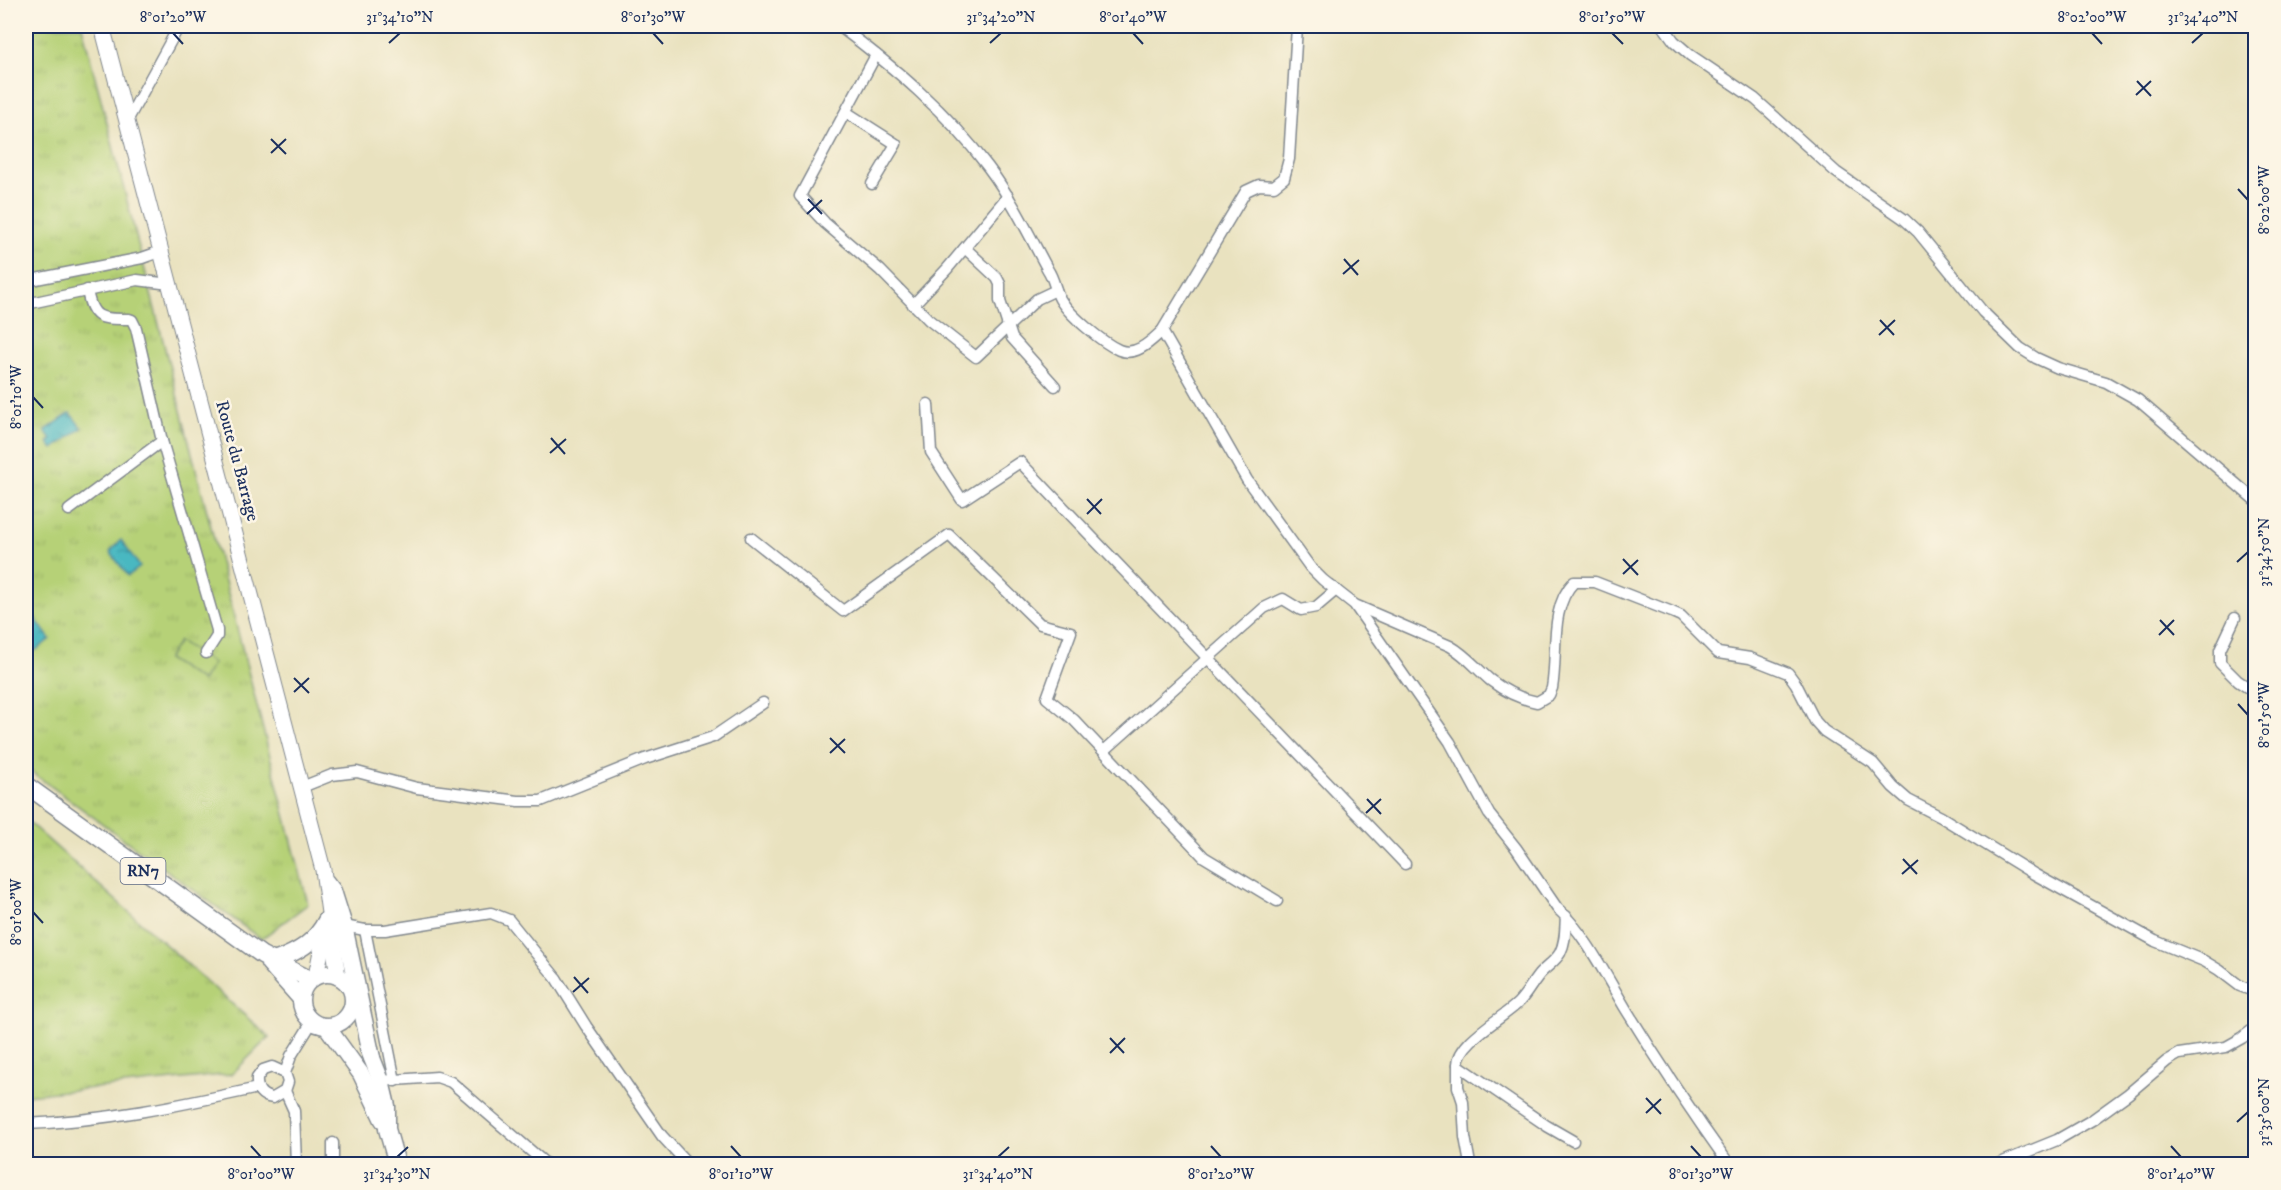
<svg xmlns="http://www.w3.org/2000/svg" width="2281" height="1190" font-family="'IM FELL DW Pica',serif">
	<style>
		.grass { fill: url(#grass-tufts); stroke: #68806a; stroke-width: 1.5 }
		.garden { fill: #b6d177; stroke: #68806a; stroke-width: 1.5 }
		.water { fill: url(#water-ripples); stroke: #327490; stroke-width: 1.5 }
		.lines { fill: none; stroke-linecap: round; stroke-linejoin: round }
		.minor-casing { stroke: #82888e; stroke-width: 13 }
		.secondary-casing { stroke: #82888e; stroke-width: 17 }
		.primary-casing { stroke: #82888e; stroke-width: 19 }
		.minor { stroke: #fff; stroke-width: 10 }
		.secondary { stroke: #fff; stroke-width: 15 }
		.primary { stroke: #fff; stroke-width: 16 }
		.ticks { fill: none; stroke: #1b2f5e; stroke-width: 2 }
		.labels { text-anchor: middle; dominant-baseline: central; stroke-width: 5; stroke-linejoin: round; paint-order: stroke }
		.shield { fill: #fcf5e5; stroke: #5e6a86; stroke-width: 1.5 }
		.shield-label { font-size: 16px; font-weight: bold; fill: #1b2f5e }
		.street-label { font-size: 18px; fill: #1b2f5e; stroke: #fcf5e5 }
		.neatline { fill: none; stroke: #1b2f5e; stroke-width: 2 }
		.ticks-label { font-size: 15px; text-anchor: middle; fill: #1b2f5e }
	</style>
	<defs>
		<pattern id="grass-tufts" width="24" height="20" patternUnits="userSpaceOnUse" patternTransform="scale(1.5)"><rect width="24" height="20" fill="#b6d177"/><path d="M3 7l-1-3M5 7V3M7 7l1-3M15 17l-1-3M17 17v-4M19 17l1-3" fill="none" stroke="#9cb469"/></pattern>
		<pattern id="water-ripples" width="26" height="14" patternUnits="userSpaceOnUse" patternTransform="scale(1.5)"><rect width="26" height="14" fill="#49b8c1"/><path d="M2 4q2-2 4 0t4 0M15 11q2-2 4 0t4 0" fill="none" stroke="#3c96a0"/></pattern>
	</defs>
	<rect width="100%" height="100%" fill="#fcf5e5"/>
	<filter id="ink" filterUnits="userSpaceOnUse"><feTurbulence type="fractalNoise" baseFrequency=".0167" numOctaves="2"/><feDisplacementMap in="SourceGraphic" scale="12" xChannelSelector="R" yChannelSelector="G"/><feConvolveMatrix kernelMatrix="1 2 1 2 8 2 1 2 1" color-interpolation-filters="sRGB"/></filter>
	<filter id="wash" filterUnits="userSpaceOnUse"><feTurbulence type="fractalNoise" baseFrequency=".008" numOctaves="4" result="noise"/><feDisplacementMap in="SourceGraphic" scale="24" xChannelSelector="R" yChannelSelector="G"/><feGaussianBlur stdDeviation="1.35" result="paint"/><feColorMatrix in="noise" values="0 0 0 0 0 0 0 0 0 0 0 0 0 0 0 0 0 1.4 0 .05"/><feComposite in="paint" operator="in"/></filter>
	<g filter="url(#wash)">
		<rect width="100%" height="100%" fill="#e9e2bf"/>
		<!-- grass -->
		<g class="grass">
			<path d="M26,26H82L308,904L261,939L26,768Z"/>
			<path d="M26,820L269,1037L232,1074L26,1095Z"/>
		</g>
		<!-- garden -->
		<path class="garden" d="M179,641L213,663L202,681L167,659Z"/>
		<!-- water -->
		<g class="water">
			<path d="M70,413L82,428L53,449L48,442L52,440L45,431Z"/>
			<path d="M121,540L140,567L128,576L110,552Z"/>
			<path d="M32,614L50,639L35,651L26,637V619Z"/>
		</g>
	</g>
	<g filter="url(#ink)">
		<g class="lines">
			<!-- minor casing -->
			<g class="minor-casing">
				<g id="minor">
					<path d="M839,26C894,67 947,112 988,167C1012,199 1029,235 1048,270C1054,279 1055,290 1060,299C1069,315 1103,343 1119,350C1136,357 1151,341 1162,331L1246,191L1259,185L1274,186L1284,178L1289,159L1297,26"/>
					<path d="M1663,26L1674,41L1690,55L1755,99L1836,172L1904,219L1918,232L1983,312L2020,348L2036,358L2058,368L2106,382L2138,400L2256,501"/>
					<path d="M876,55L800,196L825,223L880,270L929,320L976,357L1037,299L1056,290"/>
					<path d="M846,112L896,144L872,184"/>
					<path d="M127,121L179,26"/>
					<path d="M965,248L997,278L1000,284V301L1012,338L1055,386"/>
					<path d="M26,281L142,258L162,251"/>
					<path d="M87,290C92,320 101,319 129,319L132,320L136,328L162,441L217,630V636L206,653"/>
					<path d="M26,304L137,280L170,284"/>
					<path d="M913,305L947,269L1008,196"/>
					<path d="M1162,331L1247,480L1310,567L1323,580L1355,605L1450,646C1466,655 1476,668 1490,680C1503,690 1521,699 1537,702L1549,695L1552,688C1558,655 1549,607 1574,582H1595L1672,612L1681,616L1718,653L1750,658L1788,673L1796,684L1815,721L1824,731L1873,763L1893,787L1908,800L1941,817L2034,874L2155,941L2204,961L2219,970L2240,986L2256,992"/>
					<path d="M928,404L931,452L962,500L1020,462L1405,864"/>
					<path d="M69,510L162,441"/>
					<path d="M751,538L843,611L949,535L1040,624L1071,632L1047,698L1074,720L1204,857L1277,901"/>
					<path d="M1356,607L1450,742L1489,814L1516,848L1557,908C1585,933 1607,978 1627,1011C1659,1063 1693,1114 1729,1164"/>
					<path d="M2235,618L2220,650V663L2238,681L2256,693"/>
					<path d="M1104,751L1264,608L1283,599L1301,610L1316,607L1336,590"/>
					<path d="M302,787L332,775L357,772L417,788L518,801H541L645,759L713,737L763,703"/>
					<path d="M1566,916C1565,929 1566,941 1560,953C1555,962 1544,968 1538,976C1531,985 1526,995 1518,1003C1503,1018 1457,1042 1458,1065L1547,1126L1573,1141"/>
					<path d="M344,926L365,930H385L491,913L509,920L556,978L586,1026L662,1136L688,1164"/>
					<path d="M365,930L395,1081"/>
					<path d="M1458,1065V1087L1463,1102L1465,1137L1470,1164"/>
					<path d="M285,1073L272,1067L263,1070L257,1078C256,1090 262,1097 273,1098L285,1091L288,1082L285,1073L291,1056L312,1022"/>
					<path d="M381,1081L437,1077L451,1082L546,1164"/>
					<path d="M285,1091L294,1111L296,1164"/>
					<path d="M26,1124C105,1121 181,1105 258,1088"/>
					<path d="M333,1143V1164"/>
					<path d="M26,1158L27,1164"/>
					<path d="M1998,1164L2057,1140L2092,1120L2128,1094L2167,1061L2179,1054L2226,1047L2242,1038L2256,1027"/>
				</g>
			</g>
			<!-- secondary casing -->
			<g class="secondary-casing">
				<g id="secondary">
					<path d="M102,26L323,870L338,977"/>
					<path d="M316,976L327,922"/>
				</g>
			</g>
			<!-- primary casing -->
			<g class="primary-casing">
				<g id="primary">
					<path d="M26,785L262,955L311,980"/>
					<path d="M326,882L333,891L344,926L372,1058"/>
					<path d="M274,961C298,952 315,943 327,919"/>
					<path d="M269,963L300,998"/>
					<circle cx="327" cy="1000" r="26"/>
					<path d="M327,1027L361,1074L383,1120"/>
					<path d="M368,1048L381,1081L387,1106V1129L397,1164"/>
				</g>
			</g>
			<!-- minor -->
			<use href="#minor" class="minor"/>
			<!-- secondary -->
			<use href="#secondary" class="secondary"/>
			<!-- primary -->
			<use href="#primary" class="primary"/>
		</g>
	</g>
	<!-- ticks -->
	<path class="ticks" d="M173,33L183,44M653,33L663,44M1133,33L1143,44M1612,33L1623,44M2092,33L2102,44M389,43L400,33M990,43L1001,33M2192,43L2203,33M2137,81L2151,96M2136,95L2151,81M271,139L286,154M271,153L286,139M2238,189L2248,200M808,199L822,214M807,214L822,200M1344,259L1358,275M1343,274L1359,260M1880,320L1894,335M1879,335L1895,320M33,397L43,408M551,438L565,454M550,453L566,439M1087,499L1101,514M1087,514L1102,499M1623,559L1638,575M2237,562L2248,552M1623,574L1638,560M2160,620L2174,635M2159,635L2174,620M294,678L309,693M294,692L309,678M2238,704L2248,715M830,738L845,753M830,753L845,739M1367,799L1381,814M1366,813L1381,799M1903,859L1917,874M1902,874L1918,860M33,912L43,923M574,977L588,993M573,992L589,978M1110,1038L1124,1053M1110,1053L1125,1038M1646,1098L1661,1114M1646,1113L1661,1099M2237,1122L2248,1112M251,1146L261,1157M731,1146L741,1157M1211,1146L1221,1157M1691,1146L1701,1157M2171,1146L2181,1157M397,1157L408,1147M998,1157L1009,1147"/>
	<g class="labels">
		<!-- shield labels -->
		<rect class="shield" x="120.5" y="858" width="45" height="26" rx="4.5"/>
		<g class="shield-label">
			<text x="143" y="871">RN7</text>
		</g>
		<!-- street labels -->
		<g class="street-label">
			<text transform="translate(237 461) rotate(75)">Route du Barrage</text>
		</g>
	</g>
	<!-- margin -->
	<rect width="2281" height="1190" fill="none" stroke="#fcf5e5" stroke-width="66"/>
	<rect x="33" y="33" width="2215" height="1124" class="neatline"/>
	<g class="ticks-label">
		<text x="173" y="22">8°01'20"W</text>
		<text x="400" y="22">31°34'10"N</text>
		<text x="653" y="22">8°01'30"W</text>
		<text x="1001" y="22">31°34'20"N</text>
		<text x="1133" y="22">8°01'40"W</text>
		<text x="1612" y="22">8°01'50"W</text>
		<text x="2092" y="22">8°02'00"W</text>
		<text x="2203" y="22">31°34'40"N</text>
		<text transform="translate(2264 200) rotate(-90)" y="5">8°02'00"W</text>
		<text transform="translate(16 397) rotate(-90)" y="5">8°01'10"W</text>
		<text transform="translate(2264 552) rotate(-90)" y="5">31°34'50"N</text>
		<text transform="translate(2264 715) rotate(-90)" y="5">8°01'50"W</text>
		<text transform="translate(16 912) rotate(-90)" y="5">8°01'00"W</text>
		<text transform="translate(2264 1112) rotate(-90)" y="5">31°35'00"N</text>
		<text x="261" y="1179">8°01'00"W</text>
		<text x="397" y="1179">31°34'30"N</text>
		<text x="741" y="1179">8°01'10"W</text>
		<text x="998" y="1179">31°34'40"N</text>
		<text x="1221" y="1179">8°01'20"W</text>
		<text x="1701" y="1179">8°01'30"W</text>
		<text x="2181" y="1179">8°01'40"W</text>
	</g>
</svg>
